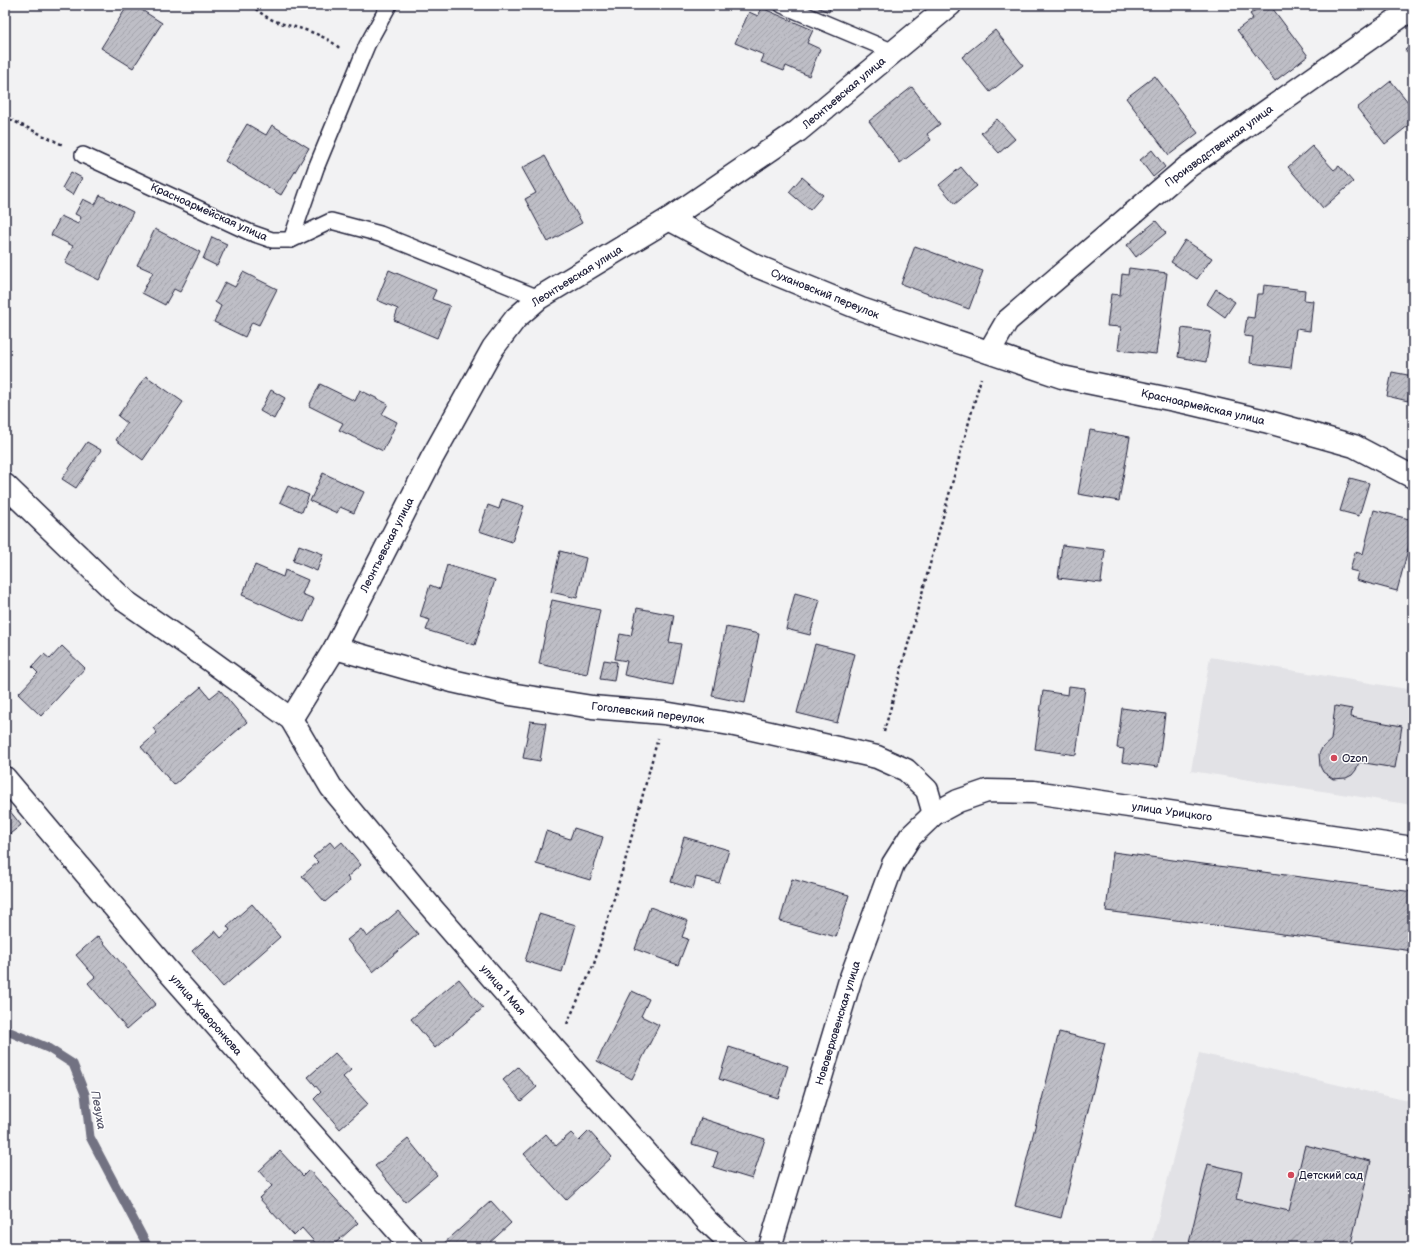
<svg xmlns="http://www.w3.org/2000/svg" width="1418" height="1252" font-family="'Balsamiq Sans',sans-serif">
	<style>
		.built { fill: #e2e2e6 }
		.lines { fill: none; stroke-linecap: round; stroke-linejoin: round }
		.stream { stroke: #727282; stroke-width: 9 }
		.building { fill: url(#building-hatch); stroke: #22223b }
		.lane-casing { stroke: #22223b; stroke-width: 18 }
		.street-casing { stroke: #22223b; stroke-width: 25 }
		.secondary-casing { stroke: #22223b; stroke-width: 25 }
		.path { stroke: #22223b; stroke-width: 2.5; stroke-dasharray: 3 3; stroke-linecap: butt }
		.lane { stroke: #fff; stroke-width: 15 }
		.street { stroke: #fff; stroke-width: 22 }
		.secondary { stroke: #fff; stroke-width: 22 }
		.poi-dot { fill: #d1495b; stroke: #fff; stroke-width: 1.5 }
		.labels { text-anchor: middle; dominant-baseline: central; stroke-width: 3; stroke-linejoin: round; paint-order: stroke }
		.street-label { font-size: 11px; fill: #22223b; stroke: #fff }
		.poi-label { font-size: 11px; fill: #22223b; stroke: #fff; text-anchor: start }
		.water-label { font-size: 12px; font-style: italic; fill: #58586b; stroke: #fff }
	</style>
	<defs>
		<pattern id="building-hatch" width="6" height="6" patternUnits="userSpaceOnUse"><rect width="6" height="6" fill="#bebec6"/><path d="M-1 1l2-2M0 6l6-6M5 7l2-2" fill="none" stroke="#a3a3ab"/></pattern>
	</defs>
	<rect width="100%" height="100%" fill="#f2f2f3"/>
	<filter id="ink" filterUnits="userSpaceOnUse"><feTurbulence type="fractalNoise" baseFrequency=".025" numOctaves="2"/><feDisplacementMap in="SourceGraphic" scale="8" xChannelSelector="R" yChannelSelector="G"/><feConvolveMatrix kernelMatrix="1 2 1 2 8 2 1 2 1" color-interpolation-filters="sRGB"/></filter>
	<g filter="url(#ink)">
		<!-- built -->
		<g class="built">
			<path d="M1413,652V805L1191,771L1210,657L1407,689Z"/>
			<path d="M1199,1053L1413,1102V1247H1151Z"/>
		</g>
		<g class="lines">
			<!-- stream -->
			<path class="stream" d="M5,1030L48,1048L73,1064L85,1094L90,1137L148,1247"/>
		</g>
		<!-- building -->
		<g class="building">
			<path d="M128,5H134L162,23L133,68L101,48Z"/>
			<path d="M811,5H831L829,12Z"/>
			<path d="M1262,5H1270L1308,56L1275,81L1237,30L1253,18L1250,14Z"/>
			<path d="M762,8L813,30L807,43L820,49L809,76L786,66L784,71L761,62L764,55L735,43L749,12L758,16Z"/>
			<path d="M995,30L1023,65L990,92L962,57Z"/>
			<path d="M1413,44V60L1405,50Z"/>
			<path d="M1155,76L1198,133L1169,155L1126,98Z"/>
			<path d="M1391,81L1413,108V122L1385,144L1357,108Z"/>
			<path d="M912,87L940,124L927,134L931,140L900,163L869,121Z"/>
			<path d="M997,119L1015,139L999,153L981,133Z"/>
			<path d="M247,124L266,135L272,125L309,148L281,195L225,161Z"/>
			<path d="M1312,146L1334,170L1339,166L1353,182L1323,208L1288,167Z"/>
			<path d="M1152,150L1165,167L1153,177L1140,160Z"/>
			<path d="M545,156L582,223L548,242L525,199L536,193L522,168Z"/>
			<path d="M961,167L977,186L955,204L939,185Z"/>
			<path d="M71,172L82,178L73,195L62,188Z"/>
			<path d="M802,177L823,195L810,210L789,192Z"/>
			<path d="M100,195L133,212L99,280L65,263L73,246L51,235L61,216L78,224L81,217L75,214L83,199L95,205Z"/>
			<path d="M1156,221L1166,233L1136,257L1127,245Z"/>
			<path d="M155,229L200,252L180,292L174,289L165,305L142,293L153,272L137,265Z"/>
			<path d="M212,237L227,244L217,266L203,259Z"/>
			<path d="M1185,240L1212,258L1197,279L1171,262Z"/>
			<path d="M915,246L983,271L969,309L901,284Z"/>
			<path d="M1129,268L1167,273L1156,354L1118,350L1121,327L1107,326L1111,294L1120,295L1122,274L1128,275Z"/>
			<path d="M389,270L436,290L432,299L450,306L437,338L394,320L398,309L377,300Z"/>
			<path d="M243,272L277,289L259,325L252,322L245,337L214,322L221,306L215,302L225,282L235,287Z"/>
			<path d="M1264,285L1305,290L1304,300L1313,301L1310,331L1296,329L1291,368L1250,363L1253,337L1244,336L1247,317L1254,318L1257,294H1263Z"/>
			<path d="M1216,289L1235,302L1225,317L1207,304Z"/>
			<path d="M1182,328L1211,332L1206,362L1178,357Z"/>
			<path d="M1392,372L1413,376L1408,401L1387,396Z"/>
			<path d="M146,376L183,402L143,460L116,440L127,423L118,416Z"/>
			<path d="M320,384L355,401L360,390L388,404L382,414L397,422L383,451L339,430L343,423L309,406Z"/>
			<path d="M271,390L285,398L274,419L260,411Z"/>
			<path d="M1090,430L1130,437L1119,501L1078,494Z"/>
			<path d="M87,442L101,450L76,488L62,479Z"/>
			<path d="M323,473L364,492L354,513L340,507L337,513L310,501Z"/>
			<path d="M1350,478L1369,483L1359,516L1340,511Z"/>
			<path d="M288,486L309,495L302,512L280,502Z"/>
			<path d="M502,499L524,506L512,542L479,531L488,505L499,509Z"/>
			<path d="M1374,510L1413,520V531L1397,591L1356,580L1358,572L1350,570L1355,552L1363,554Z"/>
			<path d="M299,545L323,554L317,571L293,561Z"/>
			<path d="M1062,545L1105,550L1101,583L1058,578Z"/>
			<path d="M560,551L586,558L577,598L551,592Z"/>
			<path d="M255,565L283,577L285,570L308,580L302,594L314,599L304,622L242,595Z"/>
			<path d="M447,565L495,580L475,645L426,630L430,620L420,617L430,585L440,589Z"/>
			<path d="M795,593L820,600L810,635L786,629Z"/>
			<path d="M552,600L600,610L587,674L539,664Z"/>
			<path d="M637,608L674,615L669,642L681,644L673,685L624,675L627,661L615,659L620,634L631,636Z"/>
			<path d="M726,627L759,634L745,703L712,696Z"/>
			<path d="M815,644L855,654L837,723L797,713Z"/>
			<path d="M62,646L85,668L41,716L18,694L38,673L32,667L44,654L50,659Z"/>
			<path d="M604,660L617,662L614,681L600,679Z"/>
			<path d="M1069,686L1085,688L1076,755L1035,749L1043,691L1068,695Z"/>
			<path d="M201,687L210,698L220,690L247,722L174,785L141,747L157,733L153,728Z"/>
			<path d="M1335,706L1352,709L1351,717L1402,726L1395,768L1359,762L1356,770L1352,775L1346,778L1333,779L1323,772L1320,766L1319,754L1322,748L1331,740Z"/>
			<path d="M1122,708L1165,714L1158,767L1122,762L1124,749L1117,748Z"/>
			<path d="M530,721L546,723L540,761L523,758Z"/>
			<path d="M5,805L21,825L5,838Z"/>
			<path d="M574,828L603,837L590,880L536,864L546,831L570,839Z"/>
			<path d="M684,837L729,850L719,883L696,877L693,889L671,882Z"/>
			<path d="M330,842L335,848L342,842L361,865L347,877L350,881L325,902L302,876L318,862L313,857Z"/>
			<path d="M1113,852L1413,892V951L1106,911Z"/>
			<path d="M792,879L849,895L836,937L780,921Z"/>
			<path d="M252,904L280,937L223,987L192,951L215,931L221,938L230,930L227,926Z"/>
			<path d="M650,907L688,921L682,937L688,939L678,965L635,949Z"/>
			<path d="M398,911L418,934L373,972L347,940L361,929L367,937Z"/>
			<path d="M539,914L576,925L562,972L525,961Z"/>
			<path d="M98,936L156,1004L127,1029L88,983L95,977L76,955Z"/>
			<path d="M459,979L483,1008L435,1048L411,1019Z"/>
			<path d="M632,991L649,999L641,1016L659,1025L632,1079L597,1061Z"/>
			<path d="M1059,1032L1105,1043L1061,1218L1015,1206Z"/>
			<path d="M729,1047L788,1066L778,1098L719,1079Z"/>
			<path d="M335,1053L351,1070L343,1077L368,1104L340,1129L314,1099L321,1092L308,1077Z"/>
			<path d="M518,1067L537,1087L521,1101L503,1080Z"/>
			<path d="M701,1118L765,1139L752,1179L713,1167L718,1152L692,1144Z"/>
			<path d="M589,1131L612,1157L566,1200L524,1154L546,1134L556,1146L571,1133L579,1141Z"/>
			<path d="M408,1139L437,1175L405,1202L375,1166Z"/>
			<path d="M1305,1145L1371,1161L1350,1247H1188L1208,1164L1242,1172L1236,1199L1289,1211Z"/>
			<path d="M280,1151L303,1176L309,1170L358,1223L331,1247H319L302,1228L294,1236L259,1198L272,1186L259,1171Z"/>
			<path d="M491,1201L511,1223L485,1247H443L442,1245Z"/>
		</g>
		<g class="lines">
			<!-- lane casing -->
			<g class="lane-casing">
				<g id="lane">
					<path d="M782,5L894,52"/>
					<path d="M83,155L249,232L272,240H291L331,221L380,234L539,298"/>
					<path d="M291,240L316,168L357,69L367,45L389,5"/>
				</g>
			</g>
			<!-- street casing -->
			<g class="street-casing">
				<g id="street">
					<path d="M669,219L754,265L861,309L1062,377L1189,403L1265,421L1354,446L1413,477"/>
					<path d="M989,352L1007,321L1186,168L1413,8"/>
					<path d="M5,485L125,601L204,656L291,719L331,787L423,898L555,1050L707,1221L735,1247"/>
					<path d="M335,648L452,681L510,694L592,707L664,713L730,724L877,757L906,770L927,790L934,814"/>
					<path d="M291,719L335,648L432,458L493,348L516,318L539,298L669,219L798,131L950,5"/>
					<path d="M5,778L167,970L412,1247"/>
				</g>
			</g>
			<!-- secondary casing -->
			<g class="secondary-casing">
				<path id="secondary" d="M770,1247L851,977L893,864L910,837L934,814L958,801L987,791L1034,792L1413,848"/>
			</g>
			<!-- path -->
			<g class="path">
				<path d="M251,5C259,12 268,19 278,22C285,25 292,26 299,28C312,32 332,39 341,50"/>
				<path d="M5,117L63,145"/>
				<path d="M884,732L981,378"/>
				<path d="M567,1024L594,964L624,865L658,738"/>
			</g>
			<!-- lane -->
			<use href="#lane" class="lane"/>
			<!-- street -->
			<use href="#street" class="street"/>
			<!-- secondary -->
			<use href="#secondary" class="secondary"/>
		</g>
	</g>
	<!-- markers -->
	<g class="poi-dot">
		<circle cx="1334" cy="758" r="4"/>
		<circle cx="1291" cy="1175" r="4"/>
	</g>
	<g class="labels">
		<!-- street labels -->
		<g class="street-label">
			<text transform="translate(844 93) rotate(-40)">Леонтьевская улица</text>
			<text transform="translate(1219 146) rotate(-36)">Производственная улица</text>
			<text transform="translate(209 212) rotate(24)">Красноармейская улица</text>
			<text transform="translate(577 276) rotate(-32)">Леонтьевская улица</text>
			<text transform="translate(825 294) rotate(22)">Сухановский переулок</text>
			<text transform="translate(1203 407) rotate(13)">Красноармейская улица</text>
			<text transform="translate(387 545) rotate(-63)">Леонтьевская улица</text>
			<text transform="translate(648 713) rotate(7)">Гоголевский переулок</text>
			<text transform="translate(1172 812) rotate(8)">улица Урицкого</text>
			<text transform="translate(503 990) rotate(49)">улица 1 Мая</text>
			<text transform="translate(206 1015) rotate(49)">улица Жаворонкова</text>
			<text transform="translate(838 1023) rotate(-73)">Нововерховенская улица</text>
		</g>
		<!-- poi labels -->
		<g class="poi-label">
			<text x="1342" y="758">Ozon</text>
			<text x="1299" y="1175">Детский сад</text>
		</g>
		<!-- water labels -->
		<g class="water-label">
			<text transform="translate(98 1110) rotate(80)">Пезуха</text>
		</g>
	</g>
	<!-- margin -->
	<rect width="1418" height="1252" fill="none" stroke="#fff" stroke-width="20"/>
	<rect x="10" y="10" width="1398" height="1232" fill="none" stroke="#22223b" stroke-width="1.5" filter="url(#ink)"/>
</svg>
